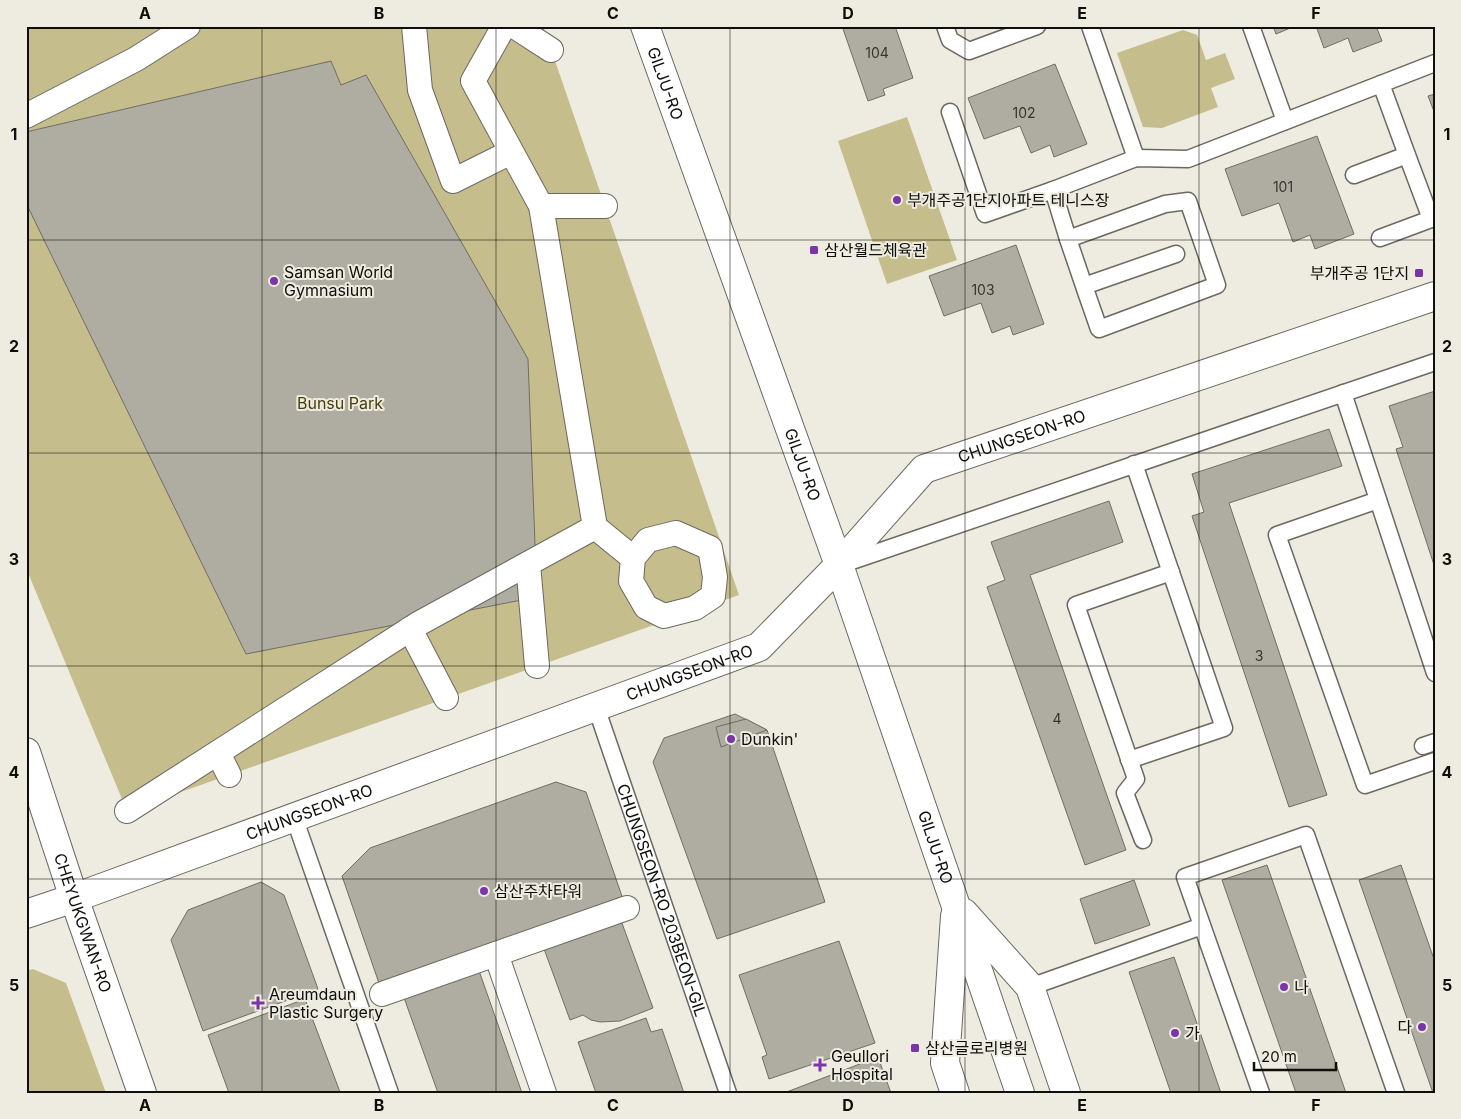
<svg xmlns="http://www.w3.org/2000/svg" width="1461" height="1119" font-family="Inter,'Noto Sans KR',sans-serif">
	<style>
		.green { fill: #c6bd8d }
		.building { fill: #afada2; stroke: #706e64 }
		.lines { fill: none; stroke-linecap: round; stroke-linejoin: round }
		.service-casing { stroke: #6b695f; stroke-width: 19 }
		.pedestrian-casing { stroke: #6b695f; stroke-width: 26 }
		.tertiary-casing { stroke: #6b695f; stroke-width: 30 }
		.secondary-casing { stroke: #6b695f; stroke-width: 30 }
		.service { stroke: #fff; stroke-width: 16 }
		.pedestrian { stroke: #fff; stroke-width: 24 }
		.tertiary { stroke: #fff; stroke-width: 28 }
		.secondary { stroke: #fff; stroke-width: 28 }
		.grid { fill: none; stroke: #0e0e0a; stroke-width: 1; stroke-opacity: 0.55 }
		.poi-dot { fill: #7a35a8; stroke: #eeece1; stroke-width: 2 }
		.labels { text-anchor: middle; dominant-baseline: central; stroke-width: 4; stroke-linejoin: round; paint-order: stroke }
		.number-label { font-size: 14px; fill: #363630 }
		.street-label { font-size: 16px; fill: #0e0e0a; stroke: #eeece1 }
		.poi-label { font-size: 16px; fill: #0e0e0a; stroke: #eeece1; text-anchor: start }
		.park-label { font-size: 16px; fill: #473d05; stroke: #eeece1 }
		.neatline { fill: none; stroke: #0e0e0a; stroke-width: 2 }
		.grid-label { font-size: 16px; text-anchor: middle; font-weight: bold; fill: #0e0e0a }
	</style>
	<rect width="100%" height="100%" fill="#eeece1"/>
	<!-- green -->
	<g class="green">
		<path d="M26,26H543L739,595L127,811L26,568Z"/>
		<path d="M1183,30L1197,35L1206,60L1225,53L1235,79L1211,88L1218,107L1162,128L1143,127L1117,53Z"/>
		<path d="M907,117L957,260L887,284L838,141Z"/>
		<path d="M33,969L66,983L106,1093H26V971Z"/>
	</g>
	<!-- building -->
	<g class="building">
		<path d="M842,26H895L913,78L883,89L885,95L868,101Z"/>
		<path d="M1273,26H1295L1276,34Z"/>
		<path d="M1316,26H1376L1382,41L1353,52L1348,38L1324,48Z"/>
		<path d="M331,61L341,85L366,75L528,359L537,597L246,654L26,203V132Z"/>
		<path d="M1055,64L1087,144L1054,157L1050,145L1031,153L1020,126L984,139L968,98Z"/>
		<path d="M1435,94V114L1428,96Z"/>
		<path d="M1317,136L1354,234L1315,249L1310,235L1293,242L1279,203L1242,216L1225,169Z"/>
		<path d="M1016,245L1044,324L1013,335L1010,326L992,333L981,303L944,316L929,276Z"/>
		<path d="M1435,391V568L1396,449L1403,447L1389,406Z"/>
		<path d="M1329,429L1342,466L1229,503L1327,795L1289,807L1192,516L1204,512L1192,474Z"/>
		<path d="M1109,501L1123,542L1030,575L1126,850L1085,865L987,587L1005,580L991,542Z"/>
		<path d="M735,714L767,730L825,902L717,939L653,762L664,738Z"/>
		<path d="M746,719L767,730L721,747L716,727Z"/>
		<path d="M556,782L586,792L625,905L381,989L342,876L370,848Z"/>
		<path d="M1267,865L1346,1093H1296L1222,880Z"/>
		<path d="M1401,865L1435,962V1093H1433L1359,880Z"/>
		<path d="M1134,880L1150,925L1095,944L1080,899Z"/>
		<path d="M261,882L284,895L318,989L203,1031L171,940L188,910Z"/>
		<path d="M619,915L653,1008L620,1021L600,1022L591,1020L583,1015L570,1020L543,946Z"/>
		<path d="M839,941L875,1043L769,1079L762,1057L767,1055L739,975Z"/>
		<path d="M1174,957L1221,1093H1171L1129,972Z"/>
		<path d="M477,965L522,1093H438L402,992Z"/>
		<path d="M305,999L340,1092L229,1093L208,1035Z"/>
		<path d="M646,1018L651,1032L662,1029L684,1093H596L578,1042Z"/>
		<path d="M878,1057L891,1093H784Z"/>
	</g>
	<g class="lines">
		<!-- service casing -->
		<g class="service-casing">
			<g id="service">
				<path d="M945,26L950,40L969,51L1037,26"/>
				<path d="M1090,26L1136,158"/>
				<path d="M1251,26L1285,121"/>
				<path d="M1381,84L1407,155"/>
				<path d="M950,112L985,214L1053,190L1136,158L1188,159L1435,63"/>
				<path d="M1354,175L1407,155L1431,219L1380,238"/>
				<path d="M1053,190L1068,239"/>
				<path d="M1084,286L1068,239L1165,204L1188,201L1217,285L1099,329L1084,286L1176,254"/>
				<path d="M1343,393L1435,673"/>
				<path d="M1378,500L1277,535L1365,785L1435,761"/>
				<path d="M846,563L1435,362"/>
				<path id="s1" d="M596,707L728,1093"/>
				<path d="M1423,746L1435,742"/>
				<path d="M1129,760L1224,728L1134,464"/>
				<path d="M294,817L390,1093"/>
				<path d="M1143,840L1125,793L1136,779L1076,605L1171,572"/>
				<path d="M1030,987L1202,926"/>
				<path d="M1261,1093L1185,877L1306,835L1396,1093"/>
			</g>
		</g>
		<!-- pedestrian casing -->
		<g class="pedestrian-casing">
			<g id="pedestrian">
				<path d="M414,26L420,90L453,181L511,152"/>
				<path d="M514,26L551,50"/>
				<path d="M26,116L136,59L188,26"/>
				<path d="M541,206H605"/>
				<path d="M595,527L633,558"/>
				<path d="M676,533L710,548L715,577L713,596L695,608L664,616L646,607L631,581L633,558L648,540Z"/>
				<path d="M528,564L537,666"/>
				<path d="M410,629L446,698"/>
				<path d="M218,753L229,775"/>
				<path d="M127,811L418,624L595,527L541,206L473,81L504,26"/>
				<path d="M496,954L544,1093"/>
				<path d="M382,994L627,908"/>
			</g>
		</g>
		<!-- tertiary casing -->
		<g class="tertiary-casing">
			<g id="tertiary">
				<path id="s2" d="M26,752L74,898L142,1093"/>
				<path id="s3" d="M26,914L74,898L759,647L839,565L924,469L1435,296"/>
			</g>
		</g>
		<!-- secondary casing -->
		<g class="secondary-casing">
			<g id="secondary">
				<path id="s4" d="M645,26L839,565L1020,1093"/>
				<path d="M964,913L1030,987L1066,1093"/>
				<path d="M955,916L945,1063L955,1093"/>
			</g>
		</g>
		<!-- service -->
		<use href="#service" class="service"/>
		<!-- pedestrian -->
		<use href="#pedestrian" class="pedestrian"/>
		<!-- tertiary -->
		<use href="#tertiary" class="tertiary"/>
		<!-- secondary -->
		<use href="#secondary" class="secondary"/>
	</g>
	<!-- grid -->
	<path class="grid" d="M262,26V1093M496,26V1093M730,26V1093M965,26V1093M1199,26V1093M26,240H1435M26,453H1435M26,666H1435M26,879H1435"/>
	<!-- markers -->
	<g class="poi-dot">
		<circle cx="897" cy="200" r="5"/>
		<rect x="809" y="245" width="10" height="10" rx="2.5"/>
		<rect x="1414" y="268" width="10" height="10" rx="2.5"/>
		<circle cx="274" cy="281" r="5"/>
		<circle cx="731" cy="739" r="5"/>
		<circle cx="484" cy="891" r="5"/>
		<circle cx="1284" cy="987" r="5"/>
		<path d="M255.5 995.5h5v5h5v5h-5v5h-5v-5h-5v-5h5z"/>
		<circle cx="1422" cy="1027" r="5"/>
		<circle cx="1175" cy="1033" r="5"/>
		<rect x="910" y="1043" width="10" height="10" rx="2.5"/>
		<path d="M817.5 1057.5h5v5h5v5h-5v5h-5v-5h-5v-5h5z"/>
	</g>
	<g class="labels">
		<!-- number labels -->
		<g class="number-label">
			<text x="877" y="52">104</text>
			<text x="1024" y="112">102</text>
			<text x="1283" y="186">101</text>
			<text x="983" y="289">103</text>
			<text x="1259" y="655">3</text>
			<text x="1057" y="718">4</text>
		</g>
		<!-- street labels -->
		<g class="street-label">
			<text stroke="none"><textPath href="#s4" startOffset="61">GILJU-RO</textPath></text>
			<text stroke="none"><textPath href="#s3" startOffset="1126">CHUNGSEON-RO</textPath></text>
			<text stroke="none"><textPath href="#s4" startOffset="466">GILJU-RO</textPath></text>
			<text stroke="none"><textPath href="#s3" startOffset="706">CHUNGSEON-RO</textPath></text>
			<text stroke="none"><textPath href="#s3" startOffset="301">CHUNGSEON-RO</textPath></text>
			<text stroke="none"><textPath href="#s4" startOffset="871">GILJU-RO</textPath></text>
			<text stroke="none"><textPath href="#s1" startOffset="204">CHUNGSEON-RO 203BEON-GIL</textPath></text>
			<text stroke="none"><textPath href="#s2" startOffset="180">CHEYUKGWAN-RO</textPath></text>
		</g>
		<!-- poi labels -->
		<g class="poi-label">
			<text x="907" y="200">부개주공1단지아파트 테니스장</text>
			<text x="824" y="250">삼산월드체육관</text>
			<text x="284" y="272">Samsan World<tspan x="284" dy="18">Gymnasium</tspan></text>
			<text x="1409" y="273" text-anchor="end">부개주공 1단지</text>
			<text x="741" y="739">Dunkin'</text>
			<text x="494" y="891">삼산주차타워</text>
			<text x="1294" y="987">나</text>
			<text x="269" y="994">Areumdaun<tspan x="269" dy="18">Plastic Surgery</tspan></text>
			<text x="1412" y="1027" text-anchor="end">다</text>
			<text x="1185" y="1033">가</text>
			<text x="925" y="1048">삼산글로리병원</text>
			<text x="831" y="1056">Geullori<tspan x="831" dy="18">Hospital</tspan></text>
		</g>
		<!-- park labels -->
		<g class="park-label">
			<text x="340" y="403">Bunsu Park</text>
		</g>
	</g>
	<!-- border -->
	<rect width="1461" height="1119" fill="none" stroke="#eeece1" stroke-width="55"/>
	<!-- scale -->
	<path d="M1254 1062v8h82v-8" fill="none" stroke="#0e0e0a" stroke-width="2.5"/>
	<text x="1261" y="1062" font-size="15" fill="#0e0e0a" stroke="#eeece1" stroke-width="4" paint-order="stroke">20 m</text>
	<rect x="28" y="28" width="1406" height="1064" class="neatline"/>
	<g class="grid-label">
		<text x="145" y="19">A</text>
		<text x="379" y="19">B</text>
		<text x="613" y="19">C</text>
		<text x="848" y="19">D</text>
		<text x="1082" y="19">E</text>
		<text x="1316" y="19">F</text>
		<text x="14" y="140">1</text>
		<text x="1447" y="140">1</text>
		<text x="14" y="352">2</text>
		<text x="1447" y="352">2</text>
		<text x="14" y="565">3</text>
		<text x="1447" y="565">3</text>
		<text x="14" y="778">4</text>
		<text x="1447" y="778">4</text>
		<text x="14" y="991">5</text>
		<text x="1447" y="991">5</text>
		<text x="145" y="1111">A</text>
		<text x="379" y="1111">B</text>
		<text x="613" y="1111">C</text>
		<text x="848" y="1111">D</text>
		<text x="1082" y="1111">E</text>
		<text x="1316" y="1111">F</text>
	</g>
</svg>
